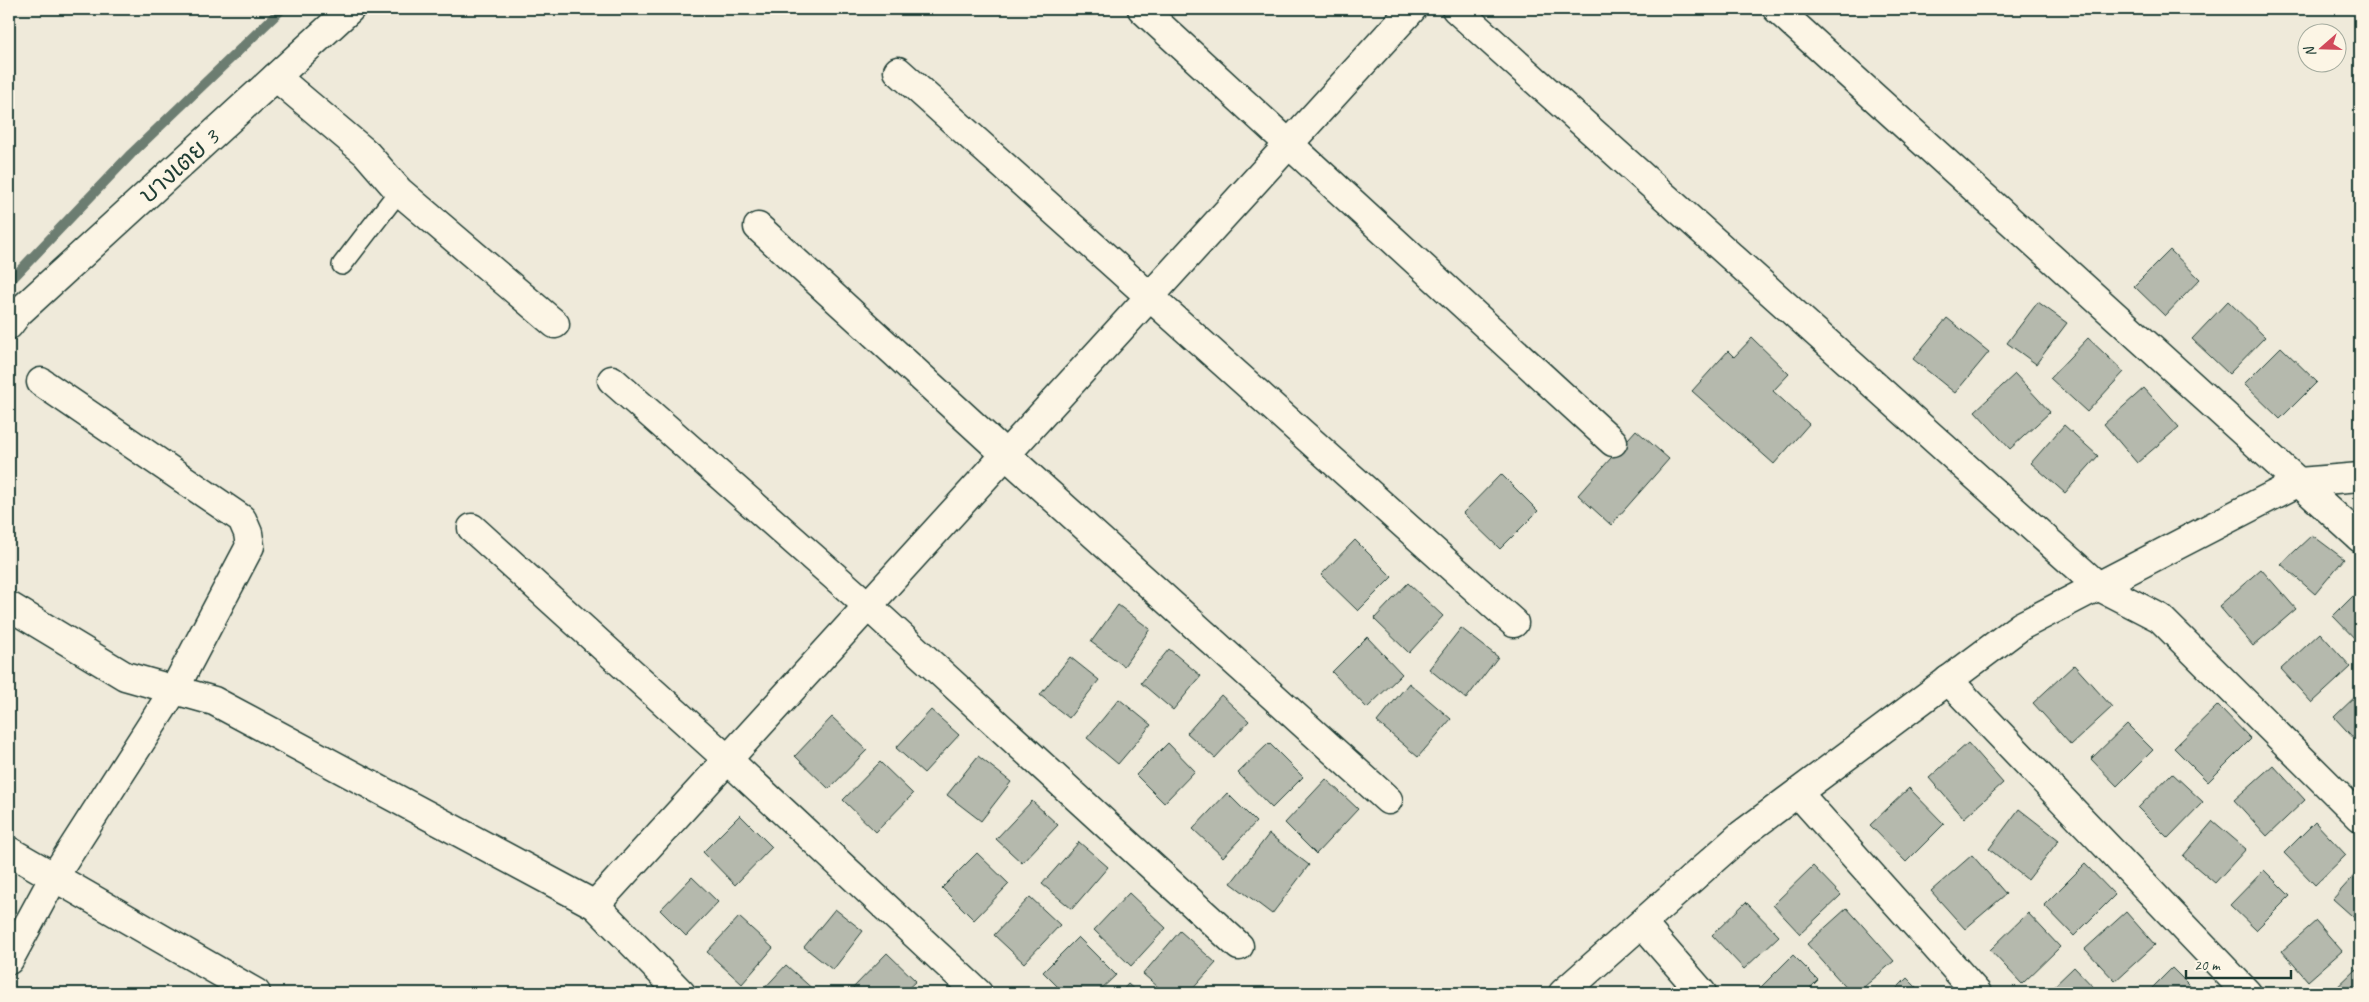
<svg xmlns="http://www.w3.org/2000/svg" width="2369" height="1002" font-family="Caveat,'Playpen Sans Thai',sans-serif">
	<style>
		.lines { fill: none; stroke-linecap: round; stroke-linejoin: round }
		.stream { stroke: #6c7d71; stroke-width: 10 }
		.building { fill: #b5b9ad; stroke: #1f3d34 }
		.lane-casing { stroke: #1f3d34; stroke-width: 22 }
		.street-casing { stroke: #1f3d34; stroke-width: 31 }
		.lane { stroke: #fcf5e5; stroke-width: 19 }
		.street { stroke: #fcf5e5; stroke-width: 28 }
		.labels { text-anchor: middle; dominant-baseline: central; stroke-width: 4; stroke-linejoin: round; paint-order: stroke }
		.street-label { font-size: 24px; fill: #1f3d34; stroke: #fcf5e5 }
	</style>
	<rect width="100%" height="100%" fill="#efeada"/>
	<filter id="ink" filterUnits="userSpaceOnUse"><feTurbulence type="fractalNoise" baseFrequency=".02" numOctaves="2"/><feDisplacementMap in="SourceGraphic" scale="10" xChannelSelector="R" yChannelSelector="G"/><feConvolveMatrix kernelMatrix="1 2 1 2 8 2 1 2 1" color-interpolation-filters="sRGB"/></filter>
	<g filter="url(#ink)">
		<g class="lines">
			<!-- stream -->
			<path class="stream" d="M9,282L131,154L282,9"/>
		</g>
		<!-- building -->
		<g class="building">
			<path d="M2170,250L2200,279L2165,316L2134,286Z"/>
			<path d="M2228,301L2265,337L2229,374L2192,339Z"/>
			<path d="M2038,302L2067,323L2036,364L2007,343Z"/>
			<path d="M1947,318L1989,352L1955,393L1913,359Z"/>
			<path d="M1752,338L1789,374L1773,391L1809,424L1774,464L1692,391L1728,351L1734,357Z"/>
			<path d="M2088,338L2124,372L2087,412L2050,378Z"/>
			<path d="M2281,347L2317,382L2280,419L2244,384Z"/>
			<path d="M2015,374L2050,412L2010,449L1975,411Z"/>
			<path d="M2144,388L2179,427L2137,463L2104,424Z"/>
			<path d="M2064,425L2098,456L2065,493L2031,463Z"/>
			<path d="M1636,430L1669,459L1611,525L1578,495Z"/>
			<path d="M1501,474L1538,511L1500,549L1463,513Z"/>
			<path d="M2312,535L2344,559L2315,594L2281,564Z"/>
			<path d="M1355,540L1392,577L1358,611L1321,575Z"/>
			<path d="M2261,569L2296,609L2253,646L2219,606Z"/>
			<path d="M1408,583L1443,616L1409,653L1374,619Z"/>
			<path d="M2360,589V644L2333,616Z"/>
			<path d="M1118,605L1150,629L1124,666L1091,642Z"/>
			<path d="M1461,628L1498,657L1466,699L1429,669Z"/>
			<path d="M2320,633L2351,667L2312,703L2281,669Z"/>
			<path d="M1367,637L1402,674L1367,708L1332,672Z"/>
			<path d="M1169,649L1201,676L1173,710L1141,683Z"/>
			<path d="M1070,657L1099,680L1069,718L1040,695Z"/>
			<path d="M2074,665L2112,707L2071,745L2033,703Z"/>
			<path d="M1409,683L1451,719L1418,757L1377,722Z"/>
			<path d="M2360,692V745L2334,717Z"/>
			<path d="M1221,695L1249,721L1215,758L1187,733Z"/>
			<path d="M1119,699L1151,725L1118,764L1087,738Z"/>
			<path d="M2218,705L2251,739L2208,782L2174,748Z"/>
			<path d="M931,710L959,735L924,773L896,748Z"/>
			<path d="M832,717L867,750L829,789L795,756Z"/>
			<path d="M2127,724L2153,750L2117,786L2091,759Z"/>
			<path d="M1168,743L1195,771L1164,803L1136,775Z"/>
			<path d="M1269,743L1303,777L1272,808L1238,773Z"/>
			<path d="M1968,743L2003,783L1964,818L1929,778Z"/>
			<path d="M978,756L1011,782L981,821L947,795Z"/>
			<path d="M880,762L913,794L876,832L843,800Z"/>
			<path d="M2273,765L2305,800L2267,836L2234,800Z"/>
			<path d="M2172,773L2203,802L2168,838L2138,808Z"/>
			<path d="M1326,779L1358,809L1316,854L1285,823Z"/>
			<path d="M1909,788L1944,824L1906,862L1870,825Z"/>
			<path d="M1227,793L1256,822L1223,857L1193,829Z"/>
			<path d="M1032,801L1058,825L1022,863L996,839Z"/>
			<path d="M2019,809L2059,840L2028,880L1989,849Z"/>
			<path d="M740,815L772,847L735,885L703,852Z"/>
			<path d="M2213,821L2246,849L2215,883L2183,856Z"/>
			<path d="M2315,822L2346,855L2315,885L2284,853Z"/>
			<path d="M1269,834L1309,865L1272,914L1231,883Z"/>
			<path d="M1079,842L1108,867L1072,909L1042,884Z"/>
			<path d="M977,853L1009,884L974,920L942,888Z"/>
			<path d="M1972,855L2006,894L1965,929L1931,891Z"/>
			<path d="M2085,864L2115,895L2074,936L2044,905Z"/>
			<path d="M1813,866L1841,895L1800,934L1773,905Z"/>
			<path d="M2360,869V923L2333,899Z"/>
			<path d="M2264,870L2290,896L2256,930L2230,905Z"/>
			<path d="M692,877L718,902L686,936L660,910Z"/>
			<path d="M1129,893L1166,928L1131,966L1094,930Z"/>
			<path d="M1030,897L1060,925L1024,963L994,935Z"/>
			<path d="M1746,902L1779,936L1744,969L1712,935Z"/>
			<path d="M1847,908L1894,961L1857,993H1851L1807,944Z"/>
			<path d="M835,909L863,931L833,970L804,947Z"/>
			<path d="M2126,912L2155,945L2115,981L2085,949Z"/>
			<path d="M2028,913L2060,947L2022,984L1990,950Z"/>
			<path d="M739,917L773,948L742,984L707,952Z"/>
			<path d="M2316,921L2342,951L2308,981L2282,951Z"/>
			<path d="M1180,931L1216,963L1189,993H1165L1143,974Z"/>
			<path d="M1078,937L1116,975L1097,993H1064L1043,972Z"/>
			<path d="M887,953L916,981L903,993H854L851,990Z"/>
			<path d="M1793,955L1818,980L1805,993H1761L1758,990Z"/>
			<path d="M786,965L817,993H760Z"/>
			<path d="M2074,967L2099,993H2047Z"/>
			<path d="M2172,968L2197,993H2147Z"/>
			<path d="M2357,968L2360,971V993H2331Z"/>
			<path d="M1907,978L1922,993H1892Z"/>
			<path d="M1128,984L1138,993H1120Z"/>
		</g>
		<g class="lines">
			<!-- lane casing -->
			<g class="lane-casing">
				<path id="lane" d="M342,265L399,191"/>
			</g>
			<!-- street casing -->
			<g class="street-casing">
				<g id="street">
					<path d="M1142,9L1613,442"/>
					<path d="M1456,9L2098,586L2160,618L2360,817"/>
					<path d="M1777,9L2360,538"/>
					<path d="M898,71L1514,623"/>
					<path d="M276,77L366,153L399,191L555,324"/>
					<path d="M758,227L1005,454L1388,800"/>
					<path d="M9,325L18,313L350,9"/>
					<path d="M612,380L868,606L1239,946"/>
					<path d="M472,528L727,759L978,993"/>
					<path d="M9,606L125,676L214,701L595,905L681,993"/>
					<path d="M1948,680L2247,993"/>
					<path d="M1798,793L1977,993"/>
					<path d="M9,851L256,993"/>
					<path d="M595,905L1412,9"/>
					<path d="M1642,924L1702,993"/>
					<path d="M9,960L54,877L174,690L250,546L248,533L242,519L41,382"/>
					<path d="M1563,993L1741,835L2021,626L2299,482L2360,477"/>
				</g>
			</g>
			<!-- lane -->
			<use href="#lane" class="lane"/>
			<!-- street -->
			<use href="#street" class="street"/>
		</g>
	</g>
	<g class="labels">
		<!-- street labels -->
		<g class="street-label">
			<text transform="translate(179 166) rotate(-42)">บางเตย 3</text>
		</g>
	</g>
	<!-- margin -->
	<rect width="2369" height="1002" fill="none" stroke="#fcf5e5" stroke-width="30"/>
	<rect x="15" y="15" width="2339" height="972" fill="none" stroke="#1f3d34" stroke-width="2" filter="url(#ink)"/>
	<!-- north arrow -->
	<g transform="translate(2322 48) rotate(250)"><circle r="24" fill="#fcf5e5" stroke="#a4ab9e"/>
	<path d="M0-4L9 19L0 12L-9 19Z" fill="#d1495b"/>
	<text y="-8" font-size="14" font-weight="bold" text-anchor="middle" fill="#1f3d34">N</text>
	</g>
	<!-- scale -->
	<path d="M2186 970v8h105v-8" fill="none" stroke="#1f3d34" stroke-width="2.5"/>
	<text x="2194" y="970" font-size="15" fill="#1f3d34" stroke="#fcf5e5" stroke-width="4" paint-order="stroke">20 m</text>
</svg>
